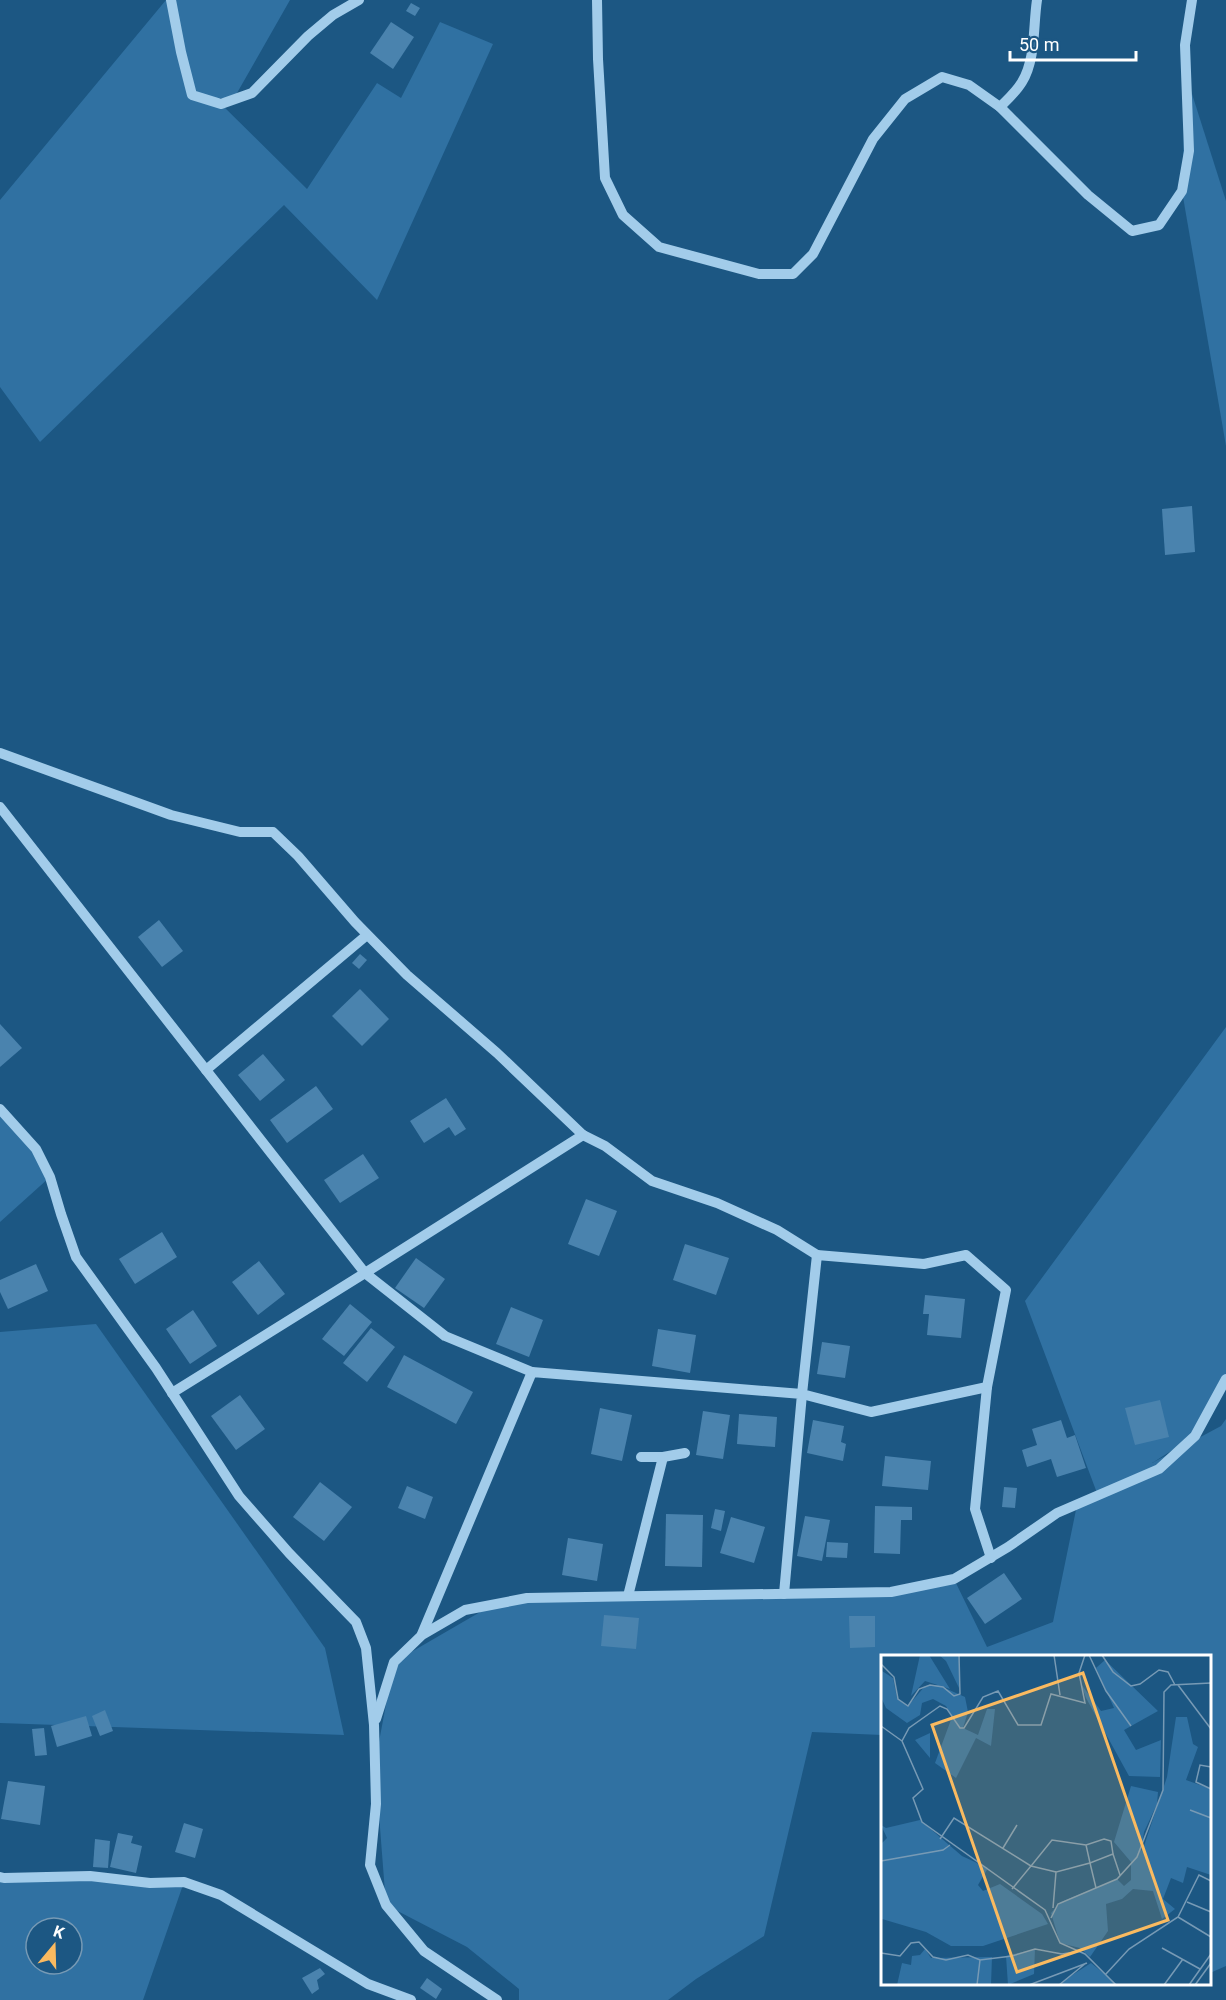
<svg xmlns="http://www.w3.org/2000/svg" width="1226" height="2000" font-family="Roboto,sans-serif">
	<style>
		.green { fill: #3071a2; fill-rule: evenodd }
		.building { fill: #4a83ae }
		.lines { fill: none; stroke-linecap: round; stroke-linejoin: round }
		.minor { stroke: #a2ccea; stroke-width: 10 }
		.inset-road { fill: none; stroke: #779ab5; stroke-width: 1.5 }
		.view { fill: #faba60; fill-opacity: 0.15; stroke: #faba60; stroke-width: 3 }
		.inset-edge { fill: none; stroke: #fff; stroke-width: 3 }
	</style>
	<rect width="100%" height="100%" fill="#1c5783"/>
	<!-- green -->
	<g class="green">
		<path d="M166,0H290L233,100L219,98L221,104L307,189L377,83L401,98L440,22L493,44L377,300L284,205L40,442L0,387V200Z"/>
		<path d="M1186,75L1226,201V446L1182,191Z"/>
		<path d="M1226,1027V1383L1195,1436L1152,1463L1221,1426L1226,1419V1966L1210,1973V1656H882V1735L812,1732L764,1936L696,1979L668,2000H519V1989L467,1947L386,1905L375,1763L394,1662L494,1604L644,1596L891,1592L954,1579L987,1647L1053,1622L1077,1505L1097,1493L1025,1301Z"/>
		<path d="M0,1112L16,1126L50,1177L0,1222Z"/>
		<path d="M96,1324L325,1648L344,1735L0,1723V1332Z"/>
		<path d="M0,1877L184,1882L143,2000H0ZM36,1928H72V1964H36Z"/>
	</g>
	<!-- building -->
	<g class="building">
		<path d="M411,3L420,8L415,16L406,11Z"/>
		<path d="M391,22L414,37L393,69L370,53Z"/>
		<path d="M1192,506L1195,552L1165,555L1162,509Z"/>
		<path d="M159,920L183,951L162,967L138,937Z"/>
		<path d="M360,954L367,960L359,969L352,963Z"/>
		<path d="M360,989L389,1019L362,1046L332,1016Z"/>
		<path d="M0,1024L22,1048L0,1067Z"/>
		<path d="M263,1054L285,1080L260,1101L238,1075Z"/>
		<path d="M316,1086L333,1109L287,1143L270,1120Z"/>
		<path d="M446,1098L466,1129L455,1136L449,1127L424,1143L410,1121Z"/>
		<path d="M363,1154L379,1178L340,1203L324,1180Z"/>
		<path d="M586,1199L617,1211L599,1256L568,1244Z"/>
		<path d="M162,1232L177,1257L135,1284L119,1259Z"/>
		<path d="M685,1244L729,1258L716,1295L673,1280Z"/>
		<path d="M416,1258L445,1279L424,1308L395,1288Z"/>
		<path d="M259,1261L285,1294L258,1315L232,1282Z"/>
		<path d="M36,1264L48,1291L8,1309L0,1292V1280Z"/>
		<path d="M925,1295L965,1299L961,1338L927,1335L929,1314H923Z"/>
		<path d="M350,1304L372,1322L344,1356L322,1339Z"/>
		<path d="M511,1307L543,1320L529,1357L496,1344Z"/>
		<path d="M193,1310L217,1346L190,1364L166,1329Z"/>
		<path d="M371,1328L395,1347L367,1382L343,1363Z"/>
		<path d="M658,1329L696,1335L690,1373L652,1366Z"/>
		<path d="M822,1342L850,1346L845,1378L817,1374Z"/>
		<path d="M404,1355L473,1392L456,1424L387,1387Z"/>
		<path d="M240,1395L265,1429L236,1450L211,1416Z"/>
		<path d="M1160,1400L1169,1437L1135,1445L1125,1408Z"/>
		<path d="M600,1408L632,1415L622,1461L591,1454Z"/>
		<path d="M703,1411L730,1415L723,1459L696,1455Z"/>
		<path d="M739,1414L777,1417L775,1447L737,1444Z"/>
		<path d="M813,1420L844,1426L841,1442L846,1444L843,1461L807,1453Z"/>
		<path d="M1061,1420L1067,1438L1075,1435L1086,1468L1057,1477L1051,1459L1027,1467L1022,1450L1037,1445L1032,1429Z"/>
		<path d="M885,1456L931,1461L928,1490L882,1486Z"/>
		<path d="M320,1482L352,1507L324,1541L293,1517Z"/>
		<path d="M407,1486L433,1497L425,1519L398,1508Z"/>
		<path d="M1004,1487L1017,1488L1015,1508L1002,1507Z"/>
		<path d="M875,1506L912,1507V1520H901L900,1554L874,1553Z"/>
		<path d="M715,1509L725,1511L721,1531L711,1528Z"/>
		<path d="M666,1514L703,1515L702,1567L665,1566Z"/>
		<path d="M805,1516L830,1520L822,1561L797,1556Z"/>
		<path d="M731,1517L765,1527L754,1563L720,1553Z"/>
		<path d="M568,1538L603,1544L597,1581L562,1575Z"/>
		<path d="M827,1542L848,1543L847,1558L826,1557Z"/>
		<path d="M1004,1573L1022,1599L985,1624L967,1598Z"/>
		<path d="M604,1615L639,1618L636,1649L601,1646Z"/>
		<path d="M849,1616H875V1647L850,1648Z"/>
		<path d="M105,1710L113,1731L100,1736L92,1716Z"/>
		<path d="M86,1716L92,1736L57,1747L51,1726Z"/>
		<path d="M44,1728L47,1755L35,1756L32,1729Z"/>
		<path d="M8,1781L45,1786L40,1825L1,1819Z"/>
		<path d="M184,1823L203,1829L195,1858L175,1852Z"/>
		<path d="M118,1833L133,1836L131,1843L142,1846L136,1873L110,1867Z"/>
		<path d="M95,1839L110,1841L108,1868L93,1867Z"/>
		<path d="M320,1968L325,1974L317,1980L319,1989L312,1994L302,1978Z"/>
		<path d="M427,1978L442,1989L436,1999L420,1988Z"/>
	</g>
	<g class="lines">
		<!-- minor -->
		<g class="minor">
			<path d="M171,0L181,52L192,95L221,104L252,93L308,36L333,15L359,0"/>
			<path d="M597,0L598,59L605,178L623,215L659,247L759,274H793L813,254L873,139L905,99L942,77L969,85L1000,107L1088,195L1132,231L1159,225L1182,191L1189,151L1185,45L1192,0"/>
			<path d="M1000,107C1008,99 1016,92 1022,82C1036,59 1033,26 1037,0"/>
			<path d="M0,753L171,815L240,832H273L298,856L355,922L407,975L497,1053L583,1135L605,1146L652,1181L717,1203L777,1230L817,1255"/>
			<path d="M0,807L365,1273L172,1393"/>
			<path d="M206,1070L367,935"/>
			<path d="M0,1109L36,1149L50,1177L61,1214L76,1257L156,1368L239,1496L289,1553L356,1622L366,1648L374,1725L376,1804L370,1865L386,1905L424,1951L497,2000"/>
			<path d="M817,1255L924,1264L966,1255L1006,1290L987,1387L871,1412L802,1394Z"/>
			<path d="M532,1372L445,1336L365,1273L583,1135"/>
			<path d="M987,1387L975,1509L991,1558"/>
			<path d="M641,1457H663L685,1453"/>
			<path d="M628,1596L663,1457"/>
			<path d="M422,1634L532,1372L802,1394L784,1594"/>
			<path d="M376,1719L394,1662L422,1635L465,1610L527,1598L891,1592L954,1579L1008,1547L1057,1513L1159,1469L1195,1436L1226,1379"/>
			<path d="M0,1877L4,1878L90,1876L150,1883L184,1882L221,1895L368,1984L411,2000"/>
		</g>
	</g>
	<!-- overview -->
	<g transform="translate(881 1655)">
		<rect width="330" height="330" fill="#1c5783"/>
		<path d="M39,0H48L69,34L44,26L30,41ZM58,0H79L78,33L65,6ZM224,5L277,56L243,75L255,95L280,85L279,122L248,121L205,43L200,29L220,56L233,53L215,13ZM1,16L12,23L16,43L27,51L44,31L57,30L84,42L87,57L82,73L97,80L106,54H114L110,91L95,83L75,123L54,108L71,62L65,51L52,44L41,48L39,60L26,68L5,53L0,42ZM295,62H306L312,89L317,92L305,125L330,134V220L306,212L302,228L290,223L282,244L294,254L281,264L272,236L252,234L241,244L225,249L227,276L209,302L199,293L179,288L170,258L180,247L236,224L243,231L250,225V207L233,187L250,131L277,137L276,149L263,177L260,196L262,194L286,122ZM49,78V103L34,85ZM39,165L81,201L107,213L97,230L102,236L119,229L161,259L167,269L102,291H70L45,277L1,264L0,189L6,183L0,170L5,173ZM44,294L50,303L111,302L110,330H16L21,308L30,310L31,301L39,300ZM154,294L153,319L127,330L125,301ZM210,308L237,330H179L185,324Z" fill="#3071a2"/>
		<path class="inset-road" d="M173,0L179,40M204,0L198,18L204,48L170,39L160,70H137L117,36L102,42L83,73H79L66,54L59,51L28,73L21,86L42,134L32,143L41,167L164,255L179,288L204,299L235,330M208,0L225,36L250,71M221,0L232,17L250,31L259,29L278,15L287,17L294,30M0,9L13,22L17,44L27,51L38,34L49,30L62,32L73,41L79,39L78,0M297,30L330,74M0,71L21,86M330,112L319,110L315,127L330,134M309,155L330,163M59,184L73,163L150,211L131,234M223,184L230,186L232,199L209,208L205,190ZM122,193L136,170M232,199L239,220M0,206L62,195L69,190M175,217L150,211L171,185L205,190M306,247L330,257M172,253L175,217L209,208L215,233M297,262L330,282M170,263L177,249L236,224L256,202L282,135L283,37L290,30L330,28M281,293L319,314M0,298L19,301L30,288L38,287L52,302L65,305L87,300L99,305L131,301L154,294L181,299L200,296M224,320L248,294L297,262L318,220L330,226M96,330L99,305M148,330L206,308M178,330L205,308M283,330L302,304M308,330L330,299M314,330L330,308"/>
		<path class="view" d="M202,18L287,265L136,317L51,70Z"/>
		<rect width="330" height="330" class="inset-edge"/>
	</g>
	<!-- north arrow -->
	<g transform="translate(54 1946) rotate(19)"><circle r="28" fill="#1c5783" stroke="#779ab5" stroke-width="1.5"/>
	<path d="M0-4.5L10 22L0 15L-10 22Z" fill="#faba60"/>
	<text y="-9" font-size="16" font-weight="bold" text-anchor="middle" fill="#ffffff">K</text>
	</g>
	<!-- scale -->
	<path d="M1010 51v9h126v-9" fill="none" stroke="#ffffff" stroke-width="3"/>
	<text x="1019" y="51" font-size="18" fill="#ffffff" stroke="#1c5783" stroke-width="4.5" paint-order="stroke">50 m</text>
</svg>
